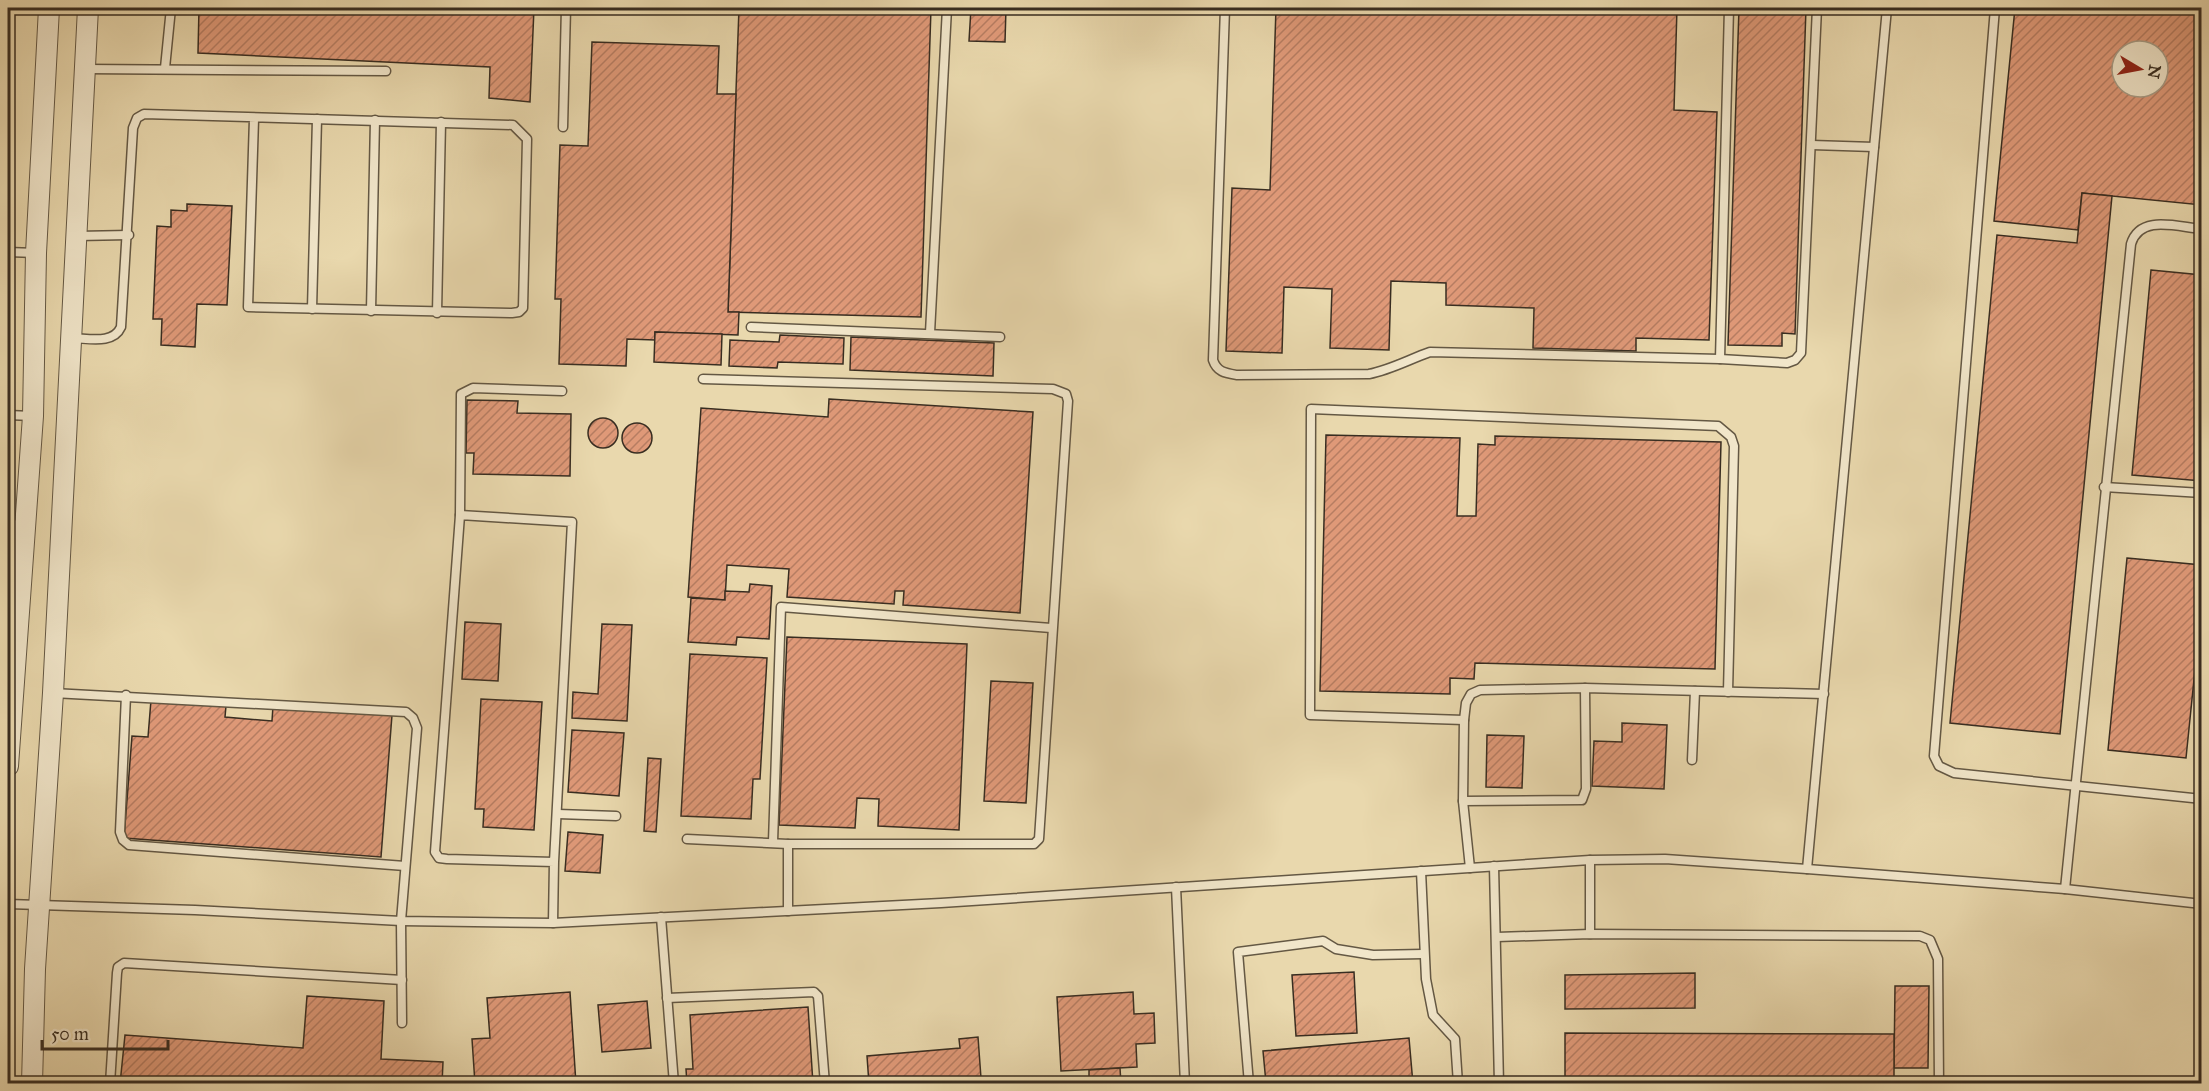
<svg xmlns="http://www.w3.org/2000/svg" width="2209" height="1091" font-family="'IM FELL Great Primer',serif">
	<style>
		.building { fill: url(#building-hatch); stroke: #382d21; stroke-width: 1.5; fill-rule: evenodd }
		.lines { fill: none; stroke-linecap: round; stroke-linejoin: round }
		.service-casing { stroke: #645844; stroke-width: 11 }
		.tertiary-casing { stroke: #645844; stroke-width: 22 }
		.service { stroke: #f1e6ca; stroke-width: 8 }
		.tertiary { stroke: #f1e6ca; stroke-width: 20 }
	</style>
	<defs>
		<pattern id="building-hatch" width="6" height="6" patternUnits="userSpaceOnUse" patternTransform="scale(1.5)"><rect width="6" height="6" fill="#df9978"/><path d="M-1 1l2-2M0 6l6-6M5 7l2-2" fill="none" stroke="#b67d62"/></pattern>
	</defs>
	<rect width="100%" height="100%" fill="#e9d8ad"/>
	<filter id="stains"><feTurbulence type="fractalNoise" baseFrequency=".00333" numOctaves="4"/><feColorMatrix values="0 0 0 0 .2 0 0 0 0 .09 0 0 0 0 .02 0 0 0 .5 -.17"/></filter>
	<radialGradient id="worn" r=".72"><stop offset=".6" stop-color="#630" stop-opacity="0"/><stop offset="1" stop-color="#630" stop-opacity=".3"/></radialGradient>
	<!-- building -->
	<g class="building">
		<path d="M199,8H534L530,102L489,98L490,67L198,53Z"/>
		<path d="M739,8H931L921,317L728,312Z"/>
		<path d="M971,8H1006L1005,42L969,41Z"/>
		<path d="M1276,8L1458,10V8H1677L1674,110L1717,112L1709,340L1636,338V351L1533,348L1534,308L1446,305V283L1391,281L1389,350L1330,348L1332,289L1284,287L1282,353L1226,351L1232,188L1270,190Z"/>
		<path d="M1739,8H1806L1795,334L1782,333V346L1728,345Z"/>
		<path d="M2015,8H2202V205L2082,193L2078,230L1994,221ZM2122,51H2158V87H2122Z"/>
		<path d="M592,42L719,46L717,94H736L728,312H739L738,335L655,332V340L627,339L626,366L559,364L561,299H555L560,145L588,146Z"/>
		<path d="M2082,193L2112,196L2060,734L1950,723L1997,235L2077,243Z"/>
		<path d="M187,204L232,206L227,305L197,304L195,347L161,345L162,319H153L157,226L171,227V210L187,211Z"/>
		<path d="M2151,270L2202,275V481L2132,475Z"/>
		<path d="M655,332L722,334L721,365L654,362Z"/>
		<path d="M780,335L844,338L843,364L778,362L777,368L729,366L730,340L779,342Z"/>
		<path d="M851,337L994,343L993,376L850,370Z"/>
		<path d="M829,399L1033,412L1020,613L903,605L904,591H895L894,604L787,597L789,569L727,565L725,600L688,597L701,408L828,417Z"/>
		<path d="M467,400L518,401L517,413L571,414L570,476L473,474L474,453H466Z"/>
		<circle cx="603" cy="433" r="15"/>
		<circle cx="637" cy="438" r="15"/>
		<path d="M1326,435L1460,438L1457,516H1476L1478,444L1495,445V436L1721,442L1715,669L1475,663L1474,679L1450,678V694L1320,691Z"/>
		<path d="M2127,558L2202,565V601L2186,758L2108,750Z"/>
		<path d="M750,584L772,586L769,639L737,637L736,645L688,642L691,598L725,600V591L749,592Z"/>
		<path d="M465,622L501,624L498,681L462,679Z"/>
		<path d="M602,624L632,625L627,721L572,718L573,692L598,694Z"/>
		<path d="M787,637L967,644L959,830L878,826L879,799L857,798L855,828L779,825Z"/>
		<path d="M690,654L767,658L760,779H753L751,819L681,816Z"/>
		<path d="M991,681L1033,683L1026,803L984,801Z"/>
		<path d="M481,699L542,702L534,830L483,827L484,809H475Z"/>
		<path d="M151,700L226,706L225,717L272,721L273,706L392,715L381,857L124,838L132,736L148,737Z"/>
		<path d="M1622,723L1667,725L1664,789L1592,786L1594,741L1622,742Z"/>
		<path d="M572,730L624,733L619,796L568,792Z"/>
		<path d="M1487,735L1524,736L1522,788L1486,787Z"/>
		<path d="M648,758L661,759L656,832L644,831Z"/>
		<path d="M568,832L603,835L600,873L565,871Z"/>
		<path d="M1354,972L1357,1033L1296,1036L1292,975Z"/>
		<path d="M1695,973V1008L1565,1009V975Z"/>
		<path d="M1895,986H1929L1928,1068H1894Z"/>
		<path d="M570,992L576,1084H475L472,1039L490,1038L487,998Z"/>
		<path d="M1133,992L1134,1014L1154,1013L1155,1043L1136,1044L1137,1067L1061,1071L1057,997Z"/>
		<path d="M307,996L384,1001L381,1059L443,1062L442,1084H120L125,1035L303,1048Z"/>
		<path d="M647,1001L651,1048L602,1052L598,1005Z"/>
		<path d="M808,1007L813,1084H687L686,1069H693L690,1015Z"/>
		<path d="M1565,1033L1894,1034V1084H1565Z"/>
		<path d="M978,1037L981,1078L869,1084L867,1056L960,1048L959,1039Z"/>
		<path d="M1409,1038L1413,1084H1301V1080L1266,1083L1263,1051Z"/>
		<path d="M1120,1068L1121,1084H1089V1070Z"/>
		<path d="M973,1079V1084H918V1083Z"/>
		<path d="M659,1080V1084H624V1083Z"/>
	</g>
	<g class="lines">
		<!-- service casing -->
		<g class="service-casing">
			<g id="service">
				<path d="M1225,8L1213,360C1217,372 1225,373 1237,375L1369,374C1390,370 1410,359 1430,352L1720,359L1787,363L1795,360L1801,353L1817,8"/>
				<path d="M1995,8L1934,756L1939,766L1954,773L2202,799"/>
				<path d="M165,68L171,8"/>
				<path d="M84,69L386,71"/>
				<path d="M563,127L566,8"/>
				<path d="M1812,145L1874,147"/>
				<path d="M77,236L129,235"/>
				<path d="M8,252L36,253"/>
				<path d="M312,309L317,119"/>
				<path d="M371,311L375,120"/>
				<path d="M437,313L441,122"/>
				<path d="M751,327L1000,337"/>
				<path d="M930,333L947,8"/>
				<path d="M71,338C88,338 113,345 121,327L133,128L137,118L144,114L513,125L527,139L523,308L519,312L512,313L248,307L254,119"/>
				<path d="M1720,359L1729,8"/>
				<path d="M8,415L32,416"/>
				<path d="M2104,487L2202,493"/>
				<path d="M460,515L461,394L473,388L562,391"/>
				<path d="M8,524L25,525"/>
				<path d="M53,693L406,712L413,718L417,728L401,921L402,1023"/>
				<path d="M126,695L120,832L123,840L129,845L405,866"/>
				<path d="M1464,720L1310,715L1311,409L1718,426L1731,437L1734,446L1728,692"/>
				<path d="M1692,760L1695,691"/>
				<path d="M1463,801L1582,800L1586,789L1585,688"/>
				<path d="M558,814L616,816"/>
				<path d="M687,839L788,844H1034L1039,839L1068,401L1066,394L1053,389L703,379"/>
				<path d="M773,842L781,607L1051,628"/>
				<path d="M1590,860V934"/>
				<path d="M1494,866L1499,1084"/>
				<path d="M1470,868L1463,801L1464,720L1466,703L1471,694L1480,690L1585,688L1824,694"/>
				<path d="M1807,869L1887,8"/>
				<path d="M1421,871L1426,979L1433,1015L1455,1039L1458,1084"/>
				<path d="M1176,887L1185,1084"/>
				<path d="M2065,889L2131,244C2140,214 2177,227 2202,229"/>
				<path d="M8,904L195,910L401,921L553,923L941,903L1590,860L1665,859L1807,869L2065,889L2202,904"/>
				<path d="M788,911V844"/>
				<path d="M661,917L674,1084"/>
				<path d="M553,923L554,862L572,522L460,515L435,852L439,858L447,859L554,862"/>
				<path d="M1497,937L1590,934L1920,936L1930,940L1938,959L1939,1084"/>
				<path d="M667,998L814,992L818,996L825,1084"/>
				<path d="M110,1084L117,973L118,967L124,963L402,980"/>
				<path d="M1249,1084L1238,952L1323,941L1336,949L1373,955L1423,954"/>
			</g>
		</g>
		<!-- tertiary casing -->
		<g class="tertiary-casing">
			<g id="tertiary">
				<path d="M8,766L33,416L36,253L49,8"/>
				<path d="M32,1084L35,969L53,693L88,8"/>
			</g>
		</g>
		<!-- service -->
		<use href="#service" class="service"/>
		<!-- tertiary -->
		<use href="#tertiary" class="tertiary"/>
	</g>
	<!-- margin -->
	<rect width="2209" height="1091" fill="none" stroke="#e9d8ad" stroke-width="30"/>
	<rect x="9" y="9" width="2191" height="1073" fill="none" stroke="#382d21" stroke-width="3"/>
	<rect x="15" y="15" width="2179" height="1061" fill="none" stroke="#382d21" stroke-width="1.5"/>
	<!-- north arrow -->
	<g transform="translate(2140 69) rotate(100)"><circle r="28" fill="#f1e6ca" stroke="#a79c86" stroke-width="1.5"/>
	<path d="M0-4.5L10 22L0 15L-10 22Z" fill="#8f2418"/>
	<text y="-9" font-size="16" font-weight="bold" text-anchor="middle" fill="#382d21">N</text>
	</g>
	<!-- scale -->
	<path d="M42 1040v9h126v-9" fill="none" stroke="#382d21" stroke-width="3"/>
	<text x="51" y="1040" font-size="18" fill="#382d21" stroke="#f1e6ca" stroke-width="4.5" paint-order="stroke">50 m</text>
	<rect width="100%" height="100%" filter="url(#stains)"/>
	<rect width="100%" height="100%" fill="url(#worn)"/>
</svg>
